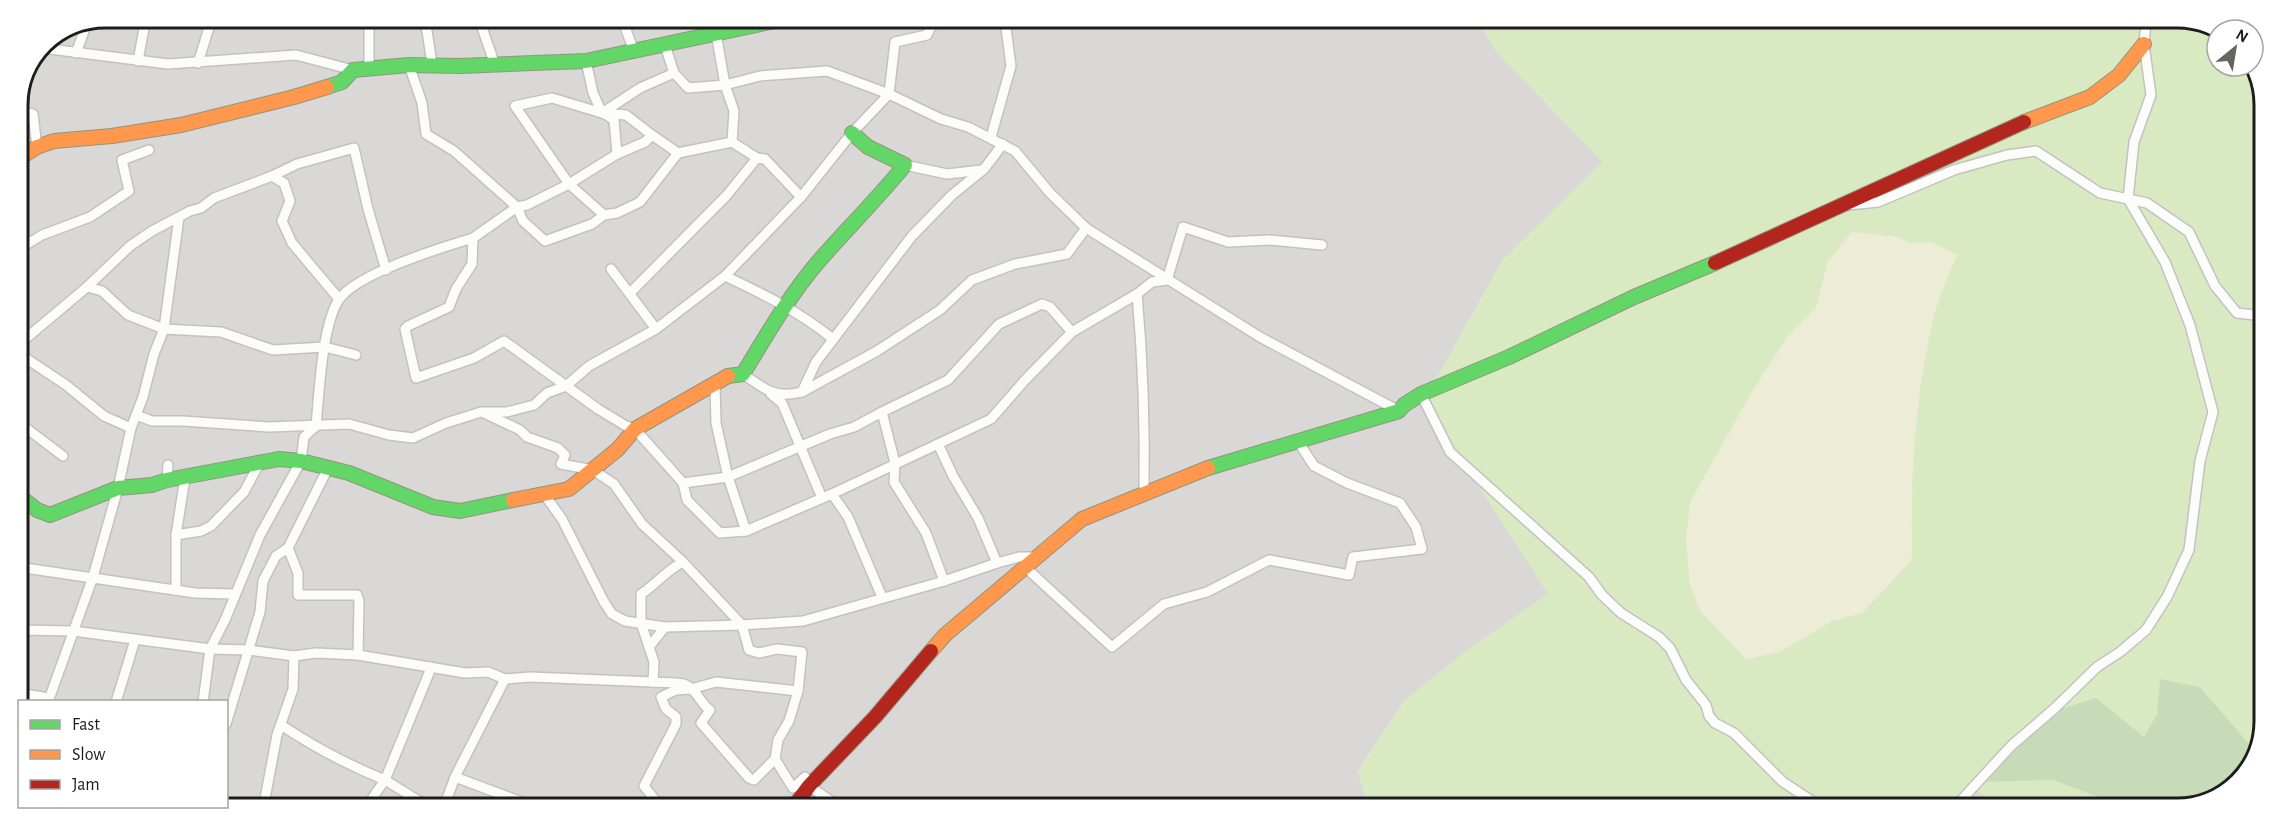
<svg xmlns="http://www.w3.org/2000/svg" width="2283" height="826" font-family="'Alegreya Sans',sans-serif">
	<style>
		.residential { fill: #dad8d6 }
		.farmland { fill: #ececd7 }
		.grass { fill: #d9eac2; fill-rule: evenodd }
		.forest { fill: #c7dbb9 }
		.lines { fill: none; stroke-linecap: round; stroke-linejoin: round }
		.street-casing { stroke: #c3c2c1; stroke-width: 12 }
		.fast-casing { stroke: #94957c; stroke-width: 16 }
		.slow-casing { stroke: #94957c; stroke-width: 16 }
		.jam-casing { stroke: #94957c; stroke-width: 16 }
		.street { stroke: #fcfcfb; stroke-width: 9 }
		.fast { stroke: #63d668; stroke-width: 14 }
		.slow { stroke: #ff974d; stroke-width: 14 }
		.jam { stroke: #b3261e; stroke-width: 14 }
		.rim { fill: none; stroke: #1c1c1c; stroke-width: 3 }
	</style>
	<rect width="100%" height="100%" fill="#ebe9e5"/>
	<!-- residential -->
	<g class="residential">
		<path d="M105,18L1478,21L1496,51L1603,162L1502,261L1424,401L1549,594L1469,649L1405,700L1358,771L1368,806L227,804L226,702H20L19,730L18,100L44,43Z"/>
		<path d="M1978,790L1995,808H1963Z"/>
	</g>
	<!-- farmland -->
	<path class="farmland" d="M1852,232L1897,237L1910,243L1931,242L1957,255L1934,315L1916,417L1911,524L1912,560L1862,613L1832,621L1780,652L1746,659L1701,612L1690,586L1686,539L1690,502L1750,395L1787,337L1816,308L1828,261Z"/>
	<!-- grass -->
	<path class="grass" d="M1478,21L2205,23L2217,31V66H2252L2265,99L2260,748L2257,753L2200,687L2160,680L2157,714L2144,737L2019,747L1981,781L2053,780L2101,798L2110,808H1995L1978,790L1963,808L1368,806L1358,771L1405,700L1469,649L1548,594L1424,401L1502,261L1603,162L1496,51ZM1852,232L1897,237L1910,243L1931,242L1957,255C1949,275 1939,296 1934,316C1915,393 1910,480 1912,560L1862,613L1832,621L1780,652L1746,659L1701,612L1690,586L1686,539L1690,502L1750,395L1787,337L1816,308L1828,261Z"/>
	<!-- forest -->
	<path class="forest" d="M2160,679L2200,687L2257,753L2231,790L2178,808H2110L2101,798L2053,780L1981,782L2058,710L2096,698L2144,737L2157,714Z"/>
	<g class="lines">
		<!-- street casing -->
		<g class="street-casing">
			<g id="street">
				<path d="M423,19L427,31L432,64"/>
				<path d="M479,19L495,65"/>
				<path d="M622,19L634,51"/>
				<path d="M710,19L716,33L725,85L734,111L732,142"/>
				<path d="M665,45L674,73L688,88L725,85L760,76L827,71L889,94L941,119L968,127L1015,151L1050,193L1086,228"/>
				<path d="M42,48L168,64L296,55L353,70"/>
				<path d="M76,53L86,26"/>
				<path d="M138,61L146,18"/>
				<path d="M586,61L593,93L602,113L626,115L652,135"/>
				<path d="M198,63L212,18"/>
				<path d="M409,65L422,103L426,134L454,151L517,207L523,221L545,241L592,224L604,215L617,213L640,202L678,153"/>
				<path d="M369,68V19"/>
				<path d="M18,110L33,114L37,147"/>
				<path d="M605,114L614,120L617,154"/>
				<path d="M991,137L1011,66L1005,20"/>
				<path d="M905,165L947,174L982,170"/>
				<path d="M272,176L284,183L290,201L282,221L292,243L339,299"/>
				<path d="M1849,205L1878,202L1954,170L2007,155L2036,151L2100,193L2147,203L2189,232L2215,286L2237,313L2255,315L2263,314"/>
				<path d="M604,215L569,184L515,106L552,98L602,113L640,88L674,73"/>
				<path d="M18,247L24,246L42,235L90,217L129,191L122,160L149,150"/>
				<path d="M611,269L656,329"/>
				<path d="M725,276C763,294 800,312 833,339"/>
				<path d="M87,287L102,291L128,315L164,329L221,332L273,350L325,347L356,355"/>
				<path d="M630,293L727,195L757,158L765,159L801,197"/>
				<path d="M1137,294C1143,360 1145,426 1144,493"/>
				<path d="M18,345L87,287L130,246L152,231L190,211L201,208L214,198L272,176L297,164L354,148L368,209L386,270"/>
				<path d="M18,353L66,385L104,416L131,428"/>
				<path d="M743,374C765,389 774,399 802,392L816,362L912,236L952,195L984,169L1003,144"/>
				<path d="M715,385L716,423L728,477L746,531L832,494L848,517L882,597"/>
				<path d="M802,392L877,351L940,310L972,280L1015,264L1067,254L1086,228L1260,337L1399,411"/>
				<path d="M771,394L782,403L822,498"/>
				<path d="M1421,394L1450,452L1589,577L1602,595L1621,613L1659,637L1670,648L1686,680L1706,705L1709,716L1715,723L1734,733L1783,782L1821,807"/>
				<path d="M484,413L520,430L527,437L558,448L565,455L561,464L593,470L614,484L642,524L683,562L742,625L749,650L759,653L777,649L802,652L798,691L789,721L778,740L775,759L754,780L749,778L701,723L710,710C700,704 696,687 683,684C674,682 663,683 653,682L654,662L641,623V594C656,584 667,570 683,562"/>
				<path d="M136,415L152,421H183L269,427L349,424L389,435L413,438L446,423L481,412H507L534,405L547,393L566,386L589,366L656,329L725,276L801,197L852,133L889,94L895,42L927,35L934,20"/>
				<path d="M18,422L63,456"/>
				<path d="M938,444L953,476L978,518L997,563"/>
				<path d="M328,468L288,548L298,573V595H357L359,601L358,655"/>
				<path d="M167,480L168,465"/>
				<path d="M683,483L728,477L830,434L854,427L882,412"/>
				<path d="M544,494L562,519L604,602L612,614L625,621L665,627L742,625L803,621L944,581L997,563L1019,557H1036"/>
				<path d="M832,494L991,419L1025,380L1072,332L1137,294L1152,282L1167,280L1183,227L1228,242L1269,240L1322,245"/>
				<path d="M746,531L720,533L687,500L683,483L635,429L626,426L598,409L504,341L474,358L416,378L405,329L408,326L449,307L456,289L472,264L473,238L517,207L527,205L569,184L617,154L645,142L652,135L678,153L732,142L757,158"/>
				<path d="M176,535L201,531L211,526L244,492L259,464"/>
				<path d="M18,567L195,593L235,594"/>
				<path d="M1025,567L1112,647L1164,604L1207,592L1269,560L1349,575L1353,557L1422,549L1416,527L1400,503L1347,483L1314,466L1299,443"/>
				<path d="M944,581L926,533L894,482L895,463L882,412L948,380L999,324L1042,304L1050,307L1072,332"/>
				<path d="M176,590V535L185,478"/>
				<path d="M18,630L73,631L210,649L249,650L294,656L316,653L358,655L465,673L488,672L505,679L530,677L653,682"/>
				<path d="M649,647L665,627"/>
				<path d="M18,693L49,698"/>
				<path d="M48,702L93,577L118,488L131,428L143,397L154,354L164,329L179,217"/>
				<path d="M116,702L135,640"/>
				<path d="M203,702L210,649L225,620L260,535L301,461L304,437L316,426C319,394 322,327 338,301C354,274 443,247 473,238"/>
				<path d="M226,724L260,612L263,581L276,556L288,548"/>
				<path d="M281,725C314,747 348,765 385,780L429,673L430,667"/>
				<path d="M775,759L793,788L805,777L809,786L837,805"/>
				<path d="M455,777L505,679"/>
				<path d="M264,804L277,735L293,689L294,656"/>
				<path d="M371,804L373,797L385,780L424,804"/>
				<path d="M445,804L455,777L527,804"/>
				<path d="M659,805L644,786L676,724V717L666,709L661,697L676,690L691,689L716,682L798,691"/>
				<path d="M1954,808L2011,746L2055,708L2097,667L2120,652L2146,630L2167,597L2189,550L2200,461L2213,412L2190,325L2165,262L2128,199L2134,142L2151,95L2144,44L2146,22"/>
			</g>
		</g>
		<!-- fast casing -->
		<g class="fast-casing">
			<g id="fast">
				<path d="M327,87L342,82L353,70L409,65L460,66L586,61L784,19"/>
				<path d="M728,376L743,374C766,336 789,296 818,262C847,229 877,199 905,165L868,147L852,133"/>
				<path d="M1208,468L1399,411L1404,405L1421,394L1509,357L1634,297L1715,263"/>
				<path d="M18,495L37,510L50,515L118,488L152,485L167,480L279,459L301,461L349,473L433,507L460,511L513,500"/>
			</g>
		</g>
		<!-- slow casing -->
		<g class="slow-casing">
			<g id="slow">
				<path d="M2024,122L2090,97L2119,75L2144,44"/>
				<path d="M18,159L37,147L54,141L112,136L181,125L294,97L327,87"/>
				<path d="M513,500L569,489L618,449L635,429L728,376"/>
				<path d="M931,651L945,635L1082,519L1208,468"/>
			</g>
		</g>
		<!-- jam casing -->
		<g class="jam-casing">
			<g id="jam">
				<path d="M1715,263L2024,122"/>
				<path d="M795,805L809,786L875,717L931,651"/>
			</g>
		</g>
		<!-- street -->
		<use href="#street" class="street"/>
		<!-- fast -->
		<use href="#fast" class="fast"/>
		<!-- slow -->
		<use href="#slow" class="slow"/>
		<!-- jam -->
		<use href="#jam" class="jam"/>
	</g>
	<!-- crop -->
	<path d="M0 0H2283V826H0ZM105 28H2177A77 77 0 0 1 2254 105V721A77 77 0 0 1 2177 798H105A77 77 0 0 1 28 721V105A77 77 0 0 1 105 28Z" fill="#fff" fill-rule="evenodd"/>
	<path class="rim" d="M105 28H2177A77 77 0 0 1 2254 105V721A77 77 0 0 1 2177 798H105A77 77 0 0 1 28 721V105A77 77 0 0 1 105 28Z"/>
	<!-- legend -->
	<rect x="18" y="700" width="210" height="108" fill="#ffffff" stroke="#a4a4a4" stroke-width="1.5"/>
	<rect x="30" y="720" width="30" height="9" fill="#63d668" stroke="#a4a4a4" stroke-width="1.5"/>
	<text x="72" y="730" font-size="18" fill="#1c1c1c">Fast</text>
	<rect x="30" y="750" width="30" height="9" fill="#ff974d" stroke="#a4a4a4" stroke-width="1.5"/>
	<text x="72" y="760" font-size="18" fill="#1c1c1c">Slow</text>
	<rect x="30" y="780" width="30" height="9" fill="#b3261e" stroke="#a4a4a4" stroke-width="1.5"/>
	<text x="72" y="790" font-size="18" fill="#1c1c1c">Jam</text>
	<!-- north arrow -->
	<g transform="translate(2235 48) rotate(30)"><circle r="28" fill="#ffffff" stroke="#a4a4a4" stroke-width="1.5"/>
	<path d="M0-4.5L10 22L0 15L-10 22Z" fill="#646462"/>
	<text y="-9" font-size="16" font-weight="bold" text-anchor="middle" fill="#1c1c1c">N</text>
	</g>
</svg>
